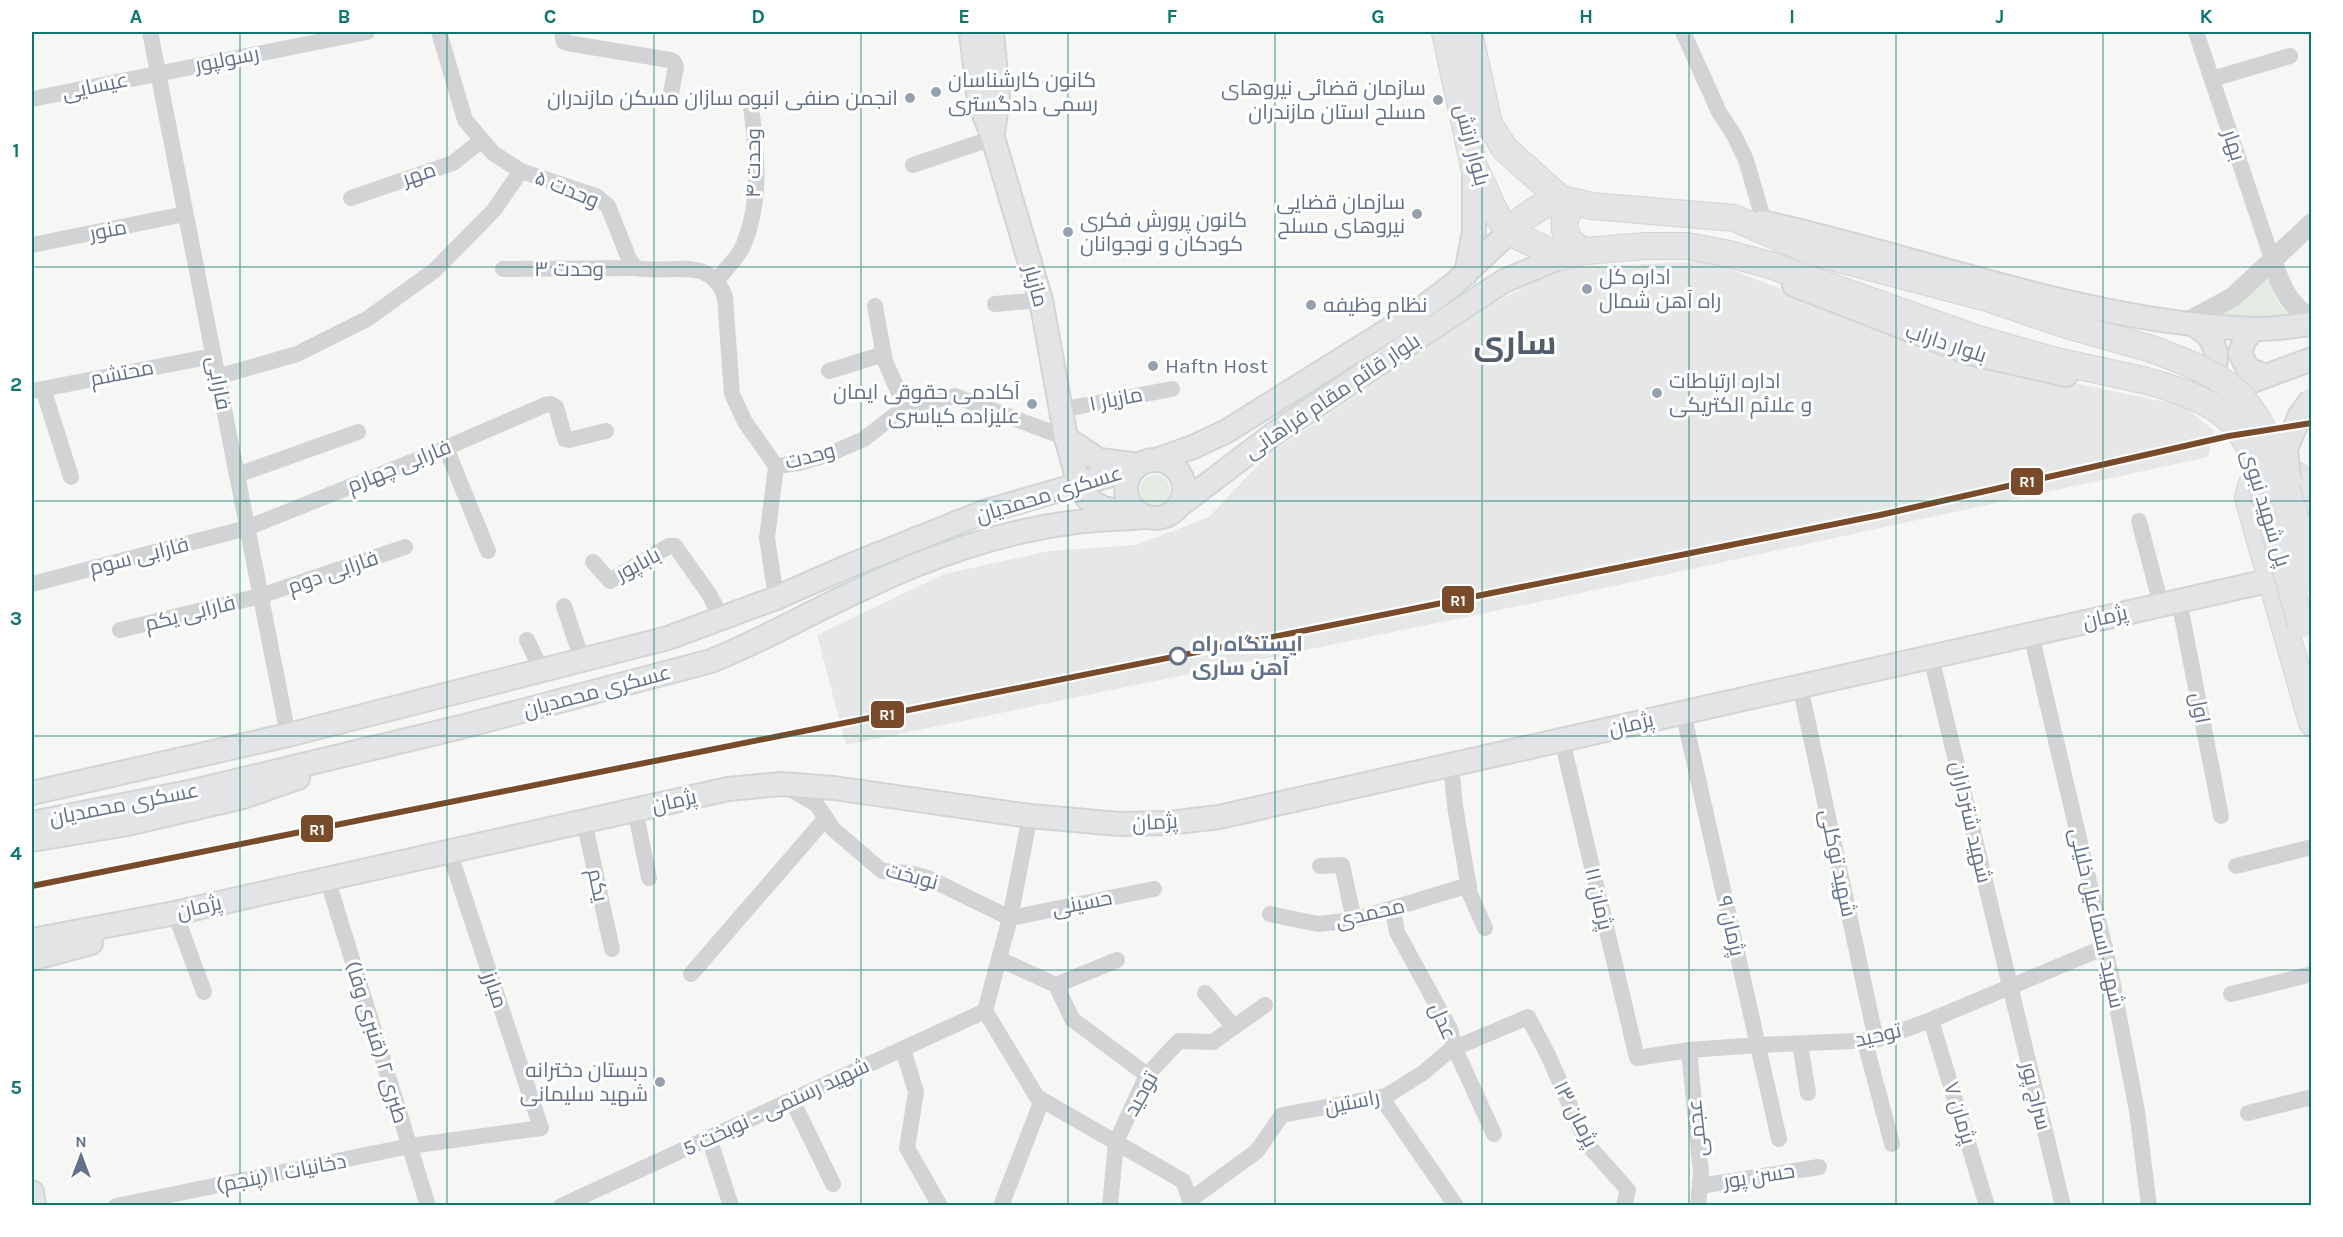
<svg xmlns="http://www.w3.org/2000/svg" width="2343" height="1237" font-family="Karla,Cairo,sans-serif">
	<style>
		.built { fill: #e6e8e7 }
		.green { fill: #e5eae3 }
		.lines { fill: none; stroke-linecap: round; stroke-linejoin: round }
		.secondary-casing { stroke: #d2d5d6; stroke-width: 26 }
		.primary-casing { stroke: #d2d4d4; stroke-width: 28 }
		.minor { stroke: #d2d3d4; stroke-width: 16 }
		.tertiary { stroke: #d2d3d4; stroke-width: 20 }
		.secondary { stroke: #e3e4e5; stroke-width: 22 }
		.primary { stroke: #e3e4e5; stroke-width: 26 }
		.secondary-bridge-casing { stroke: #d2d5d6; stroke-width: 26; stroke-linecap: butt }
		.primary-bridge-casing { stroke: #d2d4d4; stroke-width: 28; stroke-linecap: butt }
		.secondary-bridge { stroke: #e3e4e5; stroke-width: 22 }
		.primary-bridge { stroke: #e3e4e5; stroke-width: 26 }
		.rail-1-casing { stroke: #fff; stroke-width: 10 }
		.rail-1 { stroke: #7a4b2a; stroke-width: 6 }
		.grid { fill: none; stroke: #0f766e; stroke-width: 1.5; stroke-opacity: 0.55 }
		.poi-dot { fill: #96a1ae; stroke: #fff; stroke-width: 2 }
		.stop-dot { fill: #fff; stroke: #637288; stroke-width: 3 }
		.labels { text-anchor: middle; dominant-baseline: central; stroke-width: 6; stroke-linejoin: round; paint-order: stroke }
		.street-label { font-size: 21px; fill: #637288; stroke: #fff }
		.poi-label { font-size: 21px; fill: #637288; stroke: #fff; text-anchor: start }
		.stop-label { font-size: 21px; font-weight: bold; fill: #637288; stroke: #fff; text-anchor: start }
		.town-label { font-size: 33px; font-weight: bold; fill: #525d6c; stroke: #fff }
		.line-badge { stroke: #fff; stroke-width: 2 }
		.badge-label { font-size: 16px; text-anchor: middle; font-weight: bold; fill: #fff }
		.neatline { fill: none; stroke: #0f766e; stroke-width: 2 }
		.grid-label { font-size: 20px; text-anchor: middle; font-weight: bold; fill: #0f766e }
	</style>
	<rect width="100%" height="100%" fill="#f6f7f5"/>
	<!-- built -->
	<path class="built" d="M1709,261L1921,344L1988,365L2185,406L2214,431L2208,457L1567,596L846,745L817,635L944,574L1049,551L1136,545L1209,517L1266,456L1492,304L1560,268Z"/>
	<!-- green -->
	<g class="green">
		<path d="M2268,271C2271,291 2277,303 2291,317L2216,318Z"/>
		<circle cx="1155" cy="490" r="15"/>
	</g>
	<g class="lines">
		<!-- secondary casing -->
		<g class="secondary-casing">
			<g id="secondary">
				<path d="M971,32L979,101L993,138L1041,300L1066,438L1079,484L1088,499L1103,508L1127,513"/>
				<path d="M992,32L998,96L993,133"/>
				<path d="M1762,222C1925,258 2084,322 2252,329C2272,330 2292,326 2312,324"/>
				<path d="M1466,274L1474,231V169"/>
				<path d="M1794,285L1969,353L2066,375"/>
				<path d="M2193,324C2198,328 2205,332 2209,337C2221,352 2216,376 2203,388"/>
				<path d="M2255,329L2245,339L2240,353L2248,369L2266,376"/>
				<path d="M2217,394L2312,359"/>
				<path d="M1066,438L1099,460L1131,464"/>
				<path d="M1156,460L1193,447L1227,431L1414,314L1453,285L1509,232"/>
				<circle cx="1155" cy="489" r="29"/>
				<path d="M1180,505L1275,433L1469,304L1504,281L1561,257"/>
				<path d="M32,793L288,735L668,638L776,598L851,565L984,512L1135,468"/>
				<path d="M32,823L194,791L461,727L711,661C764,640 812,611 864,588C926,558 1000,532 1069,523C1094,519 1121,519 1146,517"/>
				<path d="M32,840L127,824L243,797L298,778"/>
				<path d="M32,940L175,913L728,789L781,784L834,788L1030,816L1119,824L1169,823L1219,817L2290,576"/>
				<path d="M32,959L91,943"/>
				<path d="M32,1192L34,1206"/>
			</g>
		</g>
		<!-- primary casing -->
		<g class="primary-casing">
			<g id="primary">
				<path d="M1445,32L1474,167L1495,212L1509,232L1561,257L1586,251L1646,246H1687L1725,253L1770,265L1975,338L2056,361L2143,380"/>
				<path d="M1469,32L1489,124L1505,149L1561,199"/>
				<path d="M1575,203C1557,221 1563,243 1586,251"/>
				<path d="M1509,232L1525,217L1542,206L1561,199L1592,206L1734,218L1812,252L1987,298L2070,326L2152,349"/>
				<path d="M2312,512C2309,504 2308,492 2304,484C2293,465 2263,463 2252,484C2250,488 2249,494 2248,498L2312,723"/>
			</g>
		</g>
		<!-- minor -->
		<g class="minor">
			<path d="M150,32L288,735"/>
			<path d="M439,32L465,120L493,153L521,171L596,196L608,206L629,259L635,268C670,275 710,254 725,297L732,394L745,422L776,466"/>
			<path d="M562,32L564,42L567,43L670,60L674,62L676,67L671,93"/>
			<path d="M1683,32L1719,112L1734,135L1746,160L1764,222"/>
			<path d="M2196,32L2272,259"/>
			<path d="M2212,79L2290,56"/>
			<path d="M32,99L367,32"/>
			<path d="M913,165L993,138"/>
			<path d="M351,198L453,163L482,140"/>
			<path d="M32,245L185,214"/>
			<path d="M503,269L635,268"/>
			<path d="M717,281C725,269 739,257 744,244C762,199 757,153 751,107"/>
			<path d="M995,304L1041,300"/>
			<path d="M875,306L885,361L905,407"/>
			<path d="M829,371L884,354"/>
			<path d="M217,377L297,354L367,319L435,270L494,210L521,171"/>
			<path d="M43,389L71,477"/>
			<path d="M32,391L213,356"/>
			<path d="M1060,410L1172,389"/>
			<path d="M446,448L488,551"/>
			<path d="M237,475L358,432"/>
			<path d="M2139,521L2161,605"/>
			<path d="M593,562L610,581L669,546H675L709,594L722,619"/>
			<path d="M32,584L247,528L434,453L545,405L551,404L556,407L565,439L569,440L606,431"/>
			<path d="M776,598L767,538L776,466L799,463L827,455L864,439L905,407L955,396L1066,438"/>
			<path d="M2179,601L2221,816"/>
			<path d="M564,606L582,660"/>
			<path d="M120,630L260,596L405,547"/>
			<path d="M2031,634L2111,975L2137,1111L2149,1206"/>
			<path d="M527,640L542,671"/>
			<path d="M1931,657L2063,1206"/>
			<path d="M1800,686L1876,1040"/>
			<path d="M1683,712L1779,1139"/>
			<path d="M1562,740L1637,1058L1689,1050L1758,1045L1876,1040L1931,1020L2105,947"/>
			<path d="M1451,765L1455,806L1470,894L1485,928"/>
			<path d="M787,787L817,805L833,829L882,871L910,873L928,878L1010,918L1154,889"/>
			<path d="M635,810L649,878"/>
			<path d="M1030,816L1010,918L985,1011L1037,1097L1183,1181L1192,1206"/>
			<path d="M584,821L612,949"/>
			<path d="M1320,866L1342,865L1354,920"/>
			<path d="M2236,866L2312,847"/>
			<path d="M327,878L428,1206"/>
			<path d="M1393,910L1397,932L1450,1029L1455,1049L1494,1134"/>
			<path d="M175,913L204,992"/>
			<path d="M1270,914L1318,924L1354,920L1469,885"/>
			<path d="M999,959L1056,985L1072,1019L1147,1075"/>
			<path d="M691,974L826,818"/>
			<path d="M1056,985L1117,960"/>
			<path d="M1205,993L1234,1027"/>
			<path d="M2231,994L2312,974"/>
			<path d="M1931,1020L1987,1206"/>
			<path d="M1865,1042L1892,1144"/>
			<path d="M1800,1044L1808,1093"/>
			<path d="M903,1049L916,1092L907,1148L940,1206"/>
			<path d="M1689,1050L1701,1173L1698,1206"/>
			<path d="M1381,1097L1456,1206"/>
			<path d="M792,1100L833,1184"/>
			<path d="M2248,1113L2312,1097"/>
			<path d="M709,1138L731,1206"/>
			<path d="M1700,1186L1819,1167"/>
			<path d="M1190,1200L1257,1151L1282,1115L1386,1096L1423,1073L1450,1050L1528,1017L1548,1055L1587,1144L1628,1190L1624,1206"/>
			<path d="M116,1206L410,1146L541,1128L449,851"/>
			<path d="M561,1206L985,1011"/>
			<path d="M1001,1206L1042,1100"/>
			<path d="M1110,1206L1116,1142L1147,1075L1179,1041L1213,1042L1265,1005"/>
		</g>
		<!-- tertiary -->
		<g class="tertiary">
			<path d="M2272,259C2279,282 2289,308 2312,318"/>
			<path d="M2185,323L2233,297L2312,223"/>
		</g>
		<!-- secondary -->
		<use href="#secondary" class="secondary"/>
		<!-- primary -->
		<use href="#primary" class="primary"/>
		<!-- secondary-bridge casing -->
		<g class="secondary-bridge-casing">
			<path id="secondary-bridge" d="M2289,480L2286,449L2300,415L2312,399"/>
		</g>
		<!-- primary-bridge casing -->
		<g class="primary-bridge-casing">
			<g id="primary-bridge">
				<path d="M2152,349C2180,360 2210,370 2234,390C2276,426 2298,527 2312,580"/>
				<path d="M2143,380C2173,388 2217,401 2237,428C2243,435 2247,444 2252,452L2301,624"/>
			</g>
		</g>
		<!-- secondary-bridge -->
		<use href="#secondary-bridge" class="secondary-bridge"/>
		<!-- primary-bridge -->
		<use href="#primary-bridge" class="primary-bridge"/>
		<!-- rail-1 casing -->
		<g class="rail-1-casing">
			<path id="rail-1" d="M32,886L1880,515L2229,436L2312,423"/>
		</g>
		<!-- rail-1 -->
		<use href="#rail-1" class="rail-1"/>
	</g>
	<!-- grid -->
	<path class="grid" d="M240,32V1206M447,32V1206M654,32V1206M861,32V1206M1068,32V1206M1275,32V1206M1482,32V1206M1689,32V1206M1896,32V1206M2103,32V1206M32,267H2312M32,501H2312M32,736H2312M32,970H2312"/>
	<!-- markers -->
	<g class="poi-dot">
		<circle cx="936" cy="92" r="6"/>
		<circle cx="910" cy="98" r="6"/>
		<circle cx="1438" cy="100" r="6"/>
		<circle cx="1417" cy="214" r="6"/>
		<circle cx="1068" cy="232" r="6"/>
		<circle cx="1587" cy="289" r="6"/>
		<circle cx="1311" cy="305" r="6"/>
		<circle cx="1153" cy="366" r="6"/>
		<circle cx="1657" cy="393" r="6"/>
		<circle cx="1032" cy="404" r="6"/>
		<circle cx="660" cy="1082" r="6"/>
	</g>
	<circle class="stop-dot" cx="1178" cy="656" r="8"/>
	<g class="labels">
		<!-- street labels -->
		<g class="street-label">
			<text transform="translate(227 59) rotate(-11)">رسولپور</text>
			<text transform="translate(95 86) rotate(-12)">عیسایی</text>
			<text transform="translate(1472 145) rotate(75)">بلوار ارتش</text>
			<text transform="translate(2234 145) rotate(72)">بهار</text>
			<text transform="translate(753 163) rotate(-90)">وحدت ۴</text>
			<text transform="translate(419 174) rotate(-19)">مهر</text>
			<text transform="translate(567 189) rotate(22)">وحدت ۵</text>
			<text transform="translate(108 230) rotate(-11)">منور</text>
			<text x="569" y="269">وحدت ۳</text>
			<text transform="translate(1036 286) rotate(75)">مازیار</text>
			<text transform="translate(1946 343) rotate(18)">بلوار داراب</text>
			<text transform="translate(122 373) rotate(-11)">محتشم</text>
			<text transform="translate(219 383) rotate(79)">فارابی</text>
			<text transform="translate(1332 396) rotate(-34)">بلوار قائم مقام فراهانی</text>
			<text transform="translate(1116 399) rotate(-11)">مازیار ۱</text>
			<text transform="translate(810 456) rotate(-15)">وحدت</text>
			<text transform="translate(399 466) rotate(-22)">فارابی چهارم</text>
			<text transform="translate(1049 494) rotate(-17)">عسکری محمدیان</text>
			<text transform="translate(2266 508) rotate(73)">پل شهید نبوی</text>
			<text transform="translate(139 556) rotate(-14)">فارابی سوم</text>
			<text transform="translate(638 564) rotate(-28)">باباپور</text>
			<text transform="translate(333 572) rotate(-19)">فارابی دوم</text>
			<text transform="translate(190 613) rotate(-14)">فارابی یکم</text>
			<text transform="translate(2105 617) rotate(-13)">پژمان</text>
			<text transform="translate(597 691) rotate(-15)">عسکری محمدیان</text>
			<text transform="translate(2200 708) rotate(79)">اول</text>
			<text transform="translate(1631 724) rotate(-13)">پژمان</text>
			<text transform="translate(674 801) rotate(-13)">پژمان</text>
			<text transform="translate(124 804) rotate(-11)">عسکری محمدیان</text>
			<text transform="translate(1155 822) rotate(-3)">پژمان</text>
			<text transform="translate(1971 822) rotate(77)">شهید شترداران</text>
			<text transform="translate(1838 863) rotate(78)">شهید توکلی</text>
			<text transform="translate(912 876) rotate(15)">نوبخت</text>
			<text transform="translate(598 885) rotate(78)">یکم</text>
			<text transform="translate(1599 899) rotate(77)">پژمان ۱۱</text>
			<text transform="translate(1082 903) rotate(-11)">حسینی</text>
			<text transform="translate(199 907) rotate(-13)">پژمان</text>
			<text transform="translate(1370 913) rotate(-13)">محمدی</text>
			<text transform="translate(2097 918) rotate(77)">شهید اسماعیل خلیلی</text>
			<text transform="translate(1731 926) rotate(77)">پژمان ۹</text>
			<text transform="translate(495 990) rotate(71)">مبارز</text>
			<text transform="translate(1443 1021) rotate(66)">عدل</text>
			<text transform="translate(1878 1035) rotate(-13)">توحید</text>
			<text transform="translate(377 1042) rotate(73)">طبری ۲ (قنبری وفا)</text>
			<text transform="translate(1141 1094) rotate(-61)">توحید</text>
			<text transform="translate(2036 1096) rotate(76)">سراج پور</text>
			<text transform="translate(1352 1102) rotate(-11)">راستین</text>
			<text transform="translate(776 1107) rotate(-25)">شهید رستمی - نوبخت 5</text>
			<text transform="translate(1960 1113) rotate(73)">پژمان ۷</text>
			<text transform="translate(1576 1114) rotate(63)">پژمان ۱۳</text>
			<text transform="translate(1697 1128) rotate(-96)">عجمی</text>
			<text transform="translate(281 1173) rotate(-11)">دخانیات ۱ (پنجم)</text>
			<text transform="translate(1759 1176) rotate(-9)">حسن پور</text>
		</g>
		<!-- poi labels -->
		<g class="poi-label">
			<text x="948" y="80">کانون کارشناسان<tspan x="948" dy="24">رسمی دادگستری</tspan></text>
			<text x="1426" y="88" text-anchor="end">سازمان قضائی نیروهای<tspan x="1426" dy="24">مسلح استان مازندران</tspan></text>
			<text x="898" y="98" text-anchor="end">انجمن صنفی انبوه سازان مسکن مازندران</text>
			<text x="1405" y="202" text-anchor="end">سازمان قضایی<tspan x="1405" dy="24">نیروهای مسلح</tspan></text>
			<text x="1080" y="220">کانون پرورش فکری<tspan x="1080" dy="24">کودکان و نوجوانان</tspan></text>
			<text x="1599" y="277">اداره کل<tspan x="1599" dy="24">راه آهن شمال</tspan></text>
			<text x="1323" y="305">نظام وظیفه</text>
			<text x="1165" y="366">Haftn Host</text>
			<text x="1669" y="381">اداره ارتباطات<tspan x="1669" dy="24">و علائم الکتریکی</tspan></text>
			<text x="1020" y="392" text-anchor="end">آکادمی حقوقی ایمان<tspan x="1020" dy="24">علیزاده کیاسری</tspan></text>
			<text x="648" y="1070" text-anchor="end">دبستان دخترانه<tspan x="648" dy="24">شهید سلیمانی</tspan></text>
		</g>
		<!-- stop labels -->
		<g class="stop-label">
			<text x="1192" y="644">ایستگاه راه<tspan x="1192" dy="24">آهن ساری</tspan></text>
		</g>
		<!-- town labels -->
		<g class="town-label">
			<text x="1515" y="343">ساری</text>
		</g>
	</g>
	<g class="line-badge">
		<rect x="2010" y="467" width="34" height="29" rx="6" fill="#7a4b2a"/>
		<rect x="1441" y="585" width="34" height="29" rx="6" fill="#7a4b2a"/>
		<rect x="870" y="700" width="35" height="29" rx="6" fill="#7a4b2a"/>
		<rect x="300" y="814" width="34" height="29" rx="6" fill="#7a4b2a"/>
	</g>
	<g class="badge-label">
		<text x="2027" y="487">R1</text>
		<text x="1458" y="606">R1</text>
		<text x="887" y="720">R1</text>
		<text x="317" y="835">R1</text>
	</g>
	<!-- border -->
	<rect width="2343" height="1237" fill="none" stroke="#ffffff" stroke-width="66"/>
	<!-- north arrow -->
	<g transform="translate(81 1156)" stroke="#ffffff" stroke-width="4.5" paint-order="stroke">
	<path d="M0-4.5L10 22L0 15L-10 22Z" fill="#637288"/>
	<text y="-9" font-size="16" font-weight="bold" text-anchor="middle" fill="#637288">N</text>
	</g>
	<rect x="33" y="33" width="2277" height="1171" class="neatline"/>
	<g class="grid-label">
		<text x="136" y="23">A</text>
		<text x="344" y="23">B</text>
		<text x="550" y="23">C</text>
		<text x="758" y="23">D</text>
		<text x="964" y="23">E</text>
		<text x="1172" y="23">F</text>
		<text x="1378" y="23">G</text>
		<text x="1586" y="23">H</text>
		<text x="1792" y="23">I</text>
		<text x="2000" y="23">J</text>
		<text x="2206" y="23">K</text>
		<text x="16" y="157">1</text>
		<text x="16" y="391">2</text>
		<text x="16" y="625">3</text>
		<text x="16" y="860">4</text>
		<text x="16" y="1094">5</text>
	</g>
</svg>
